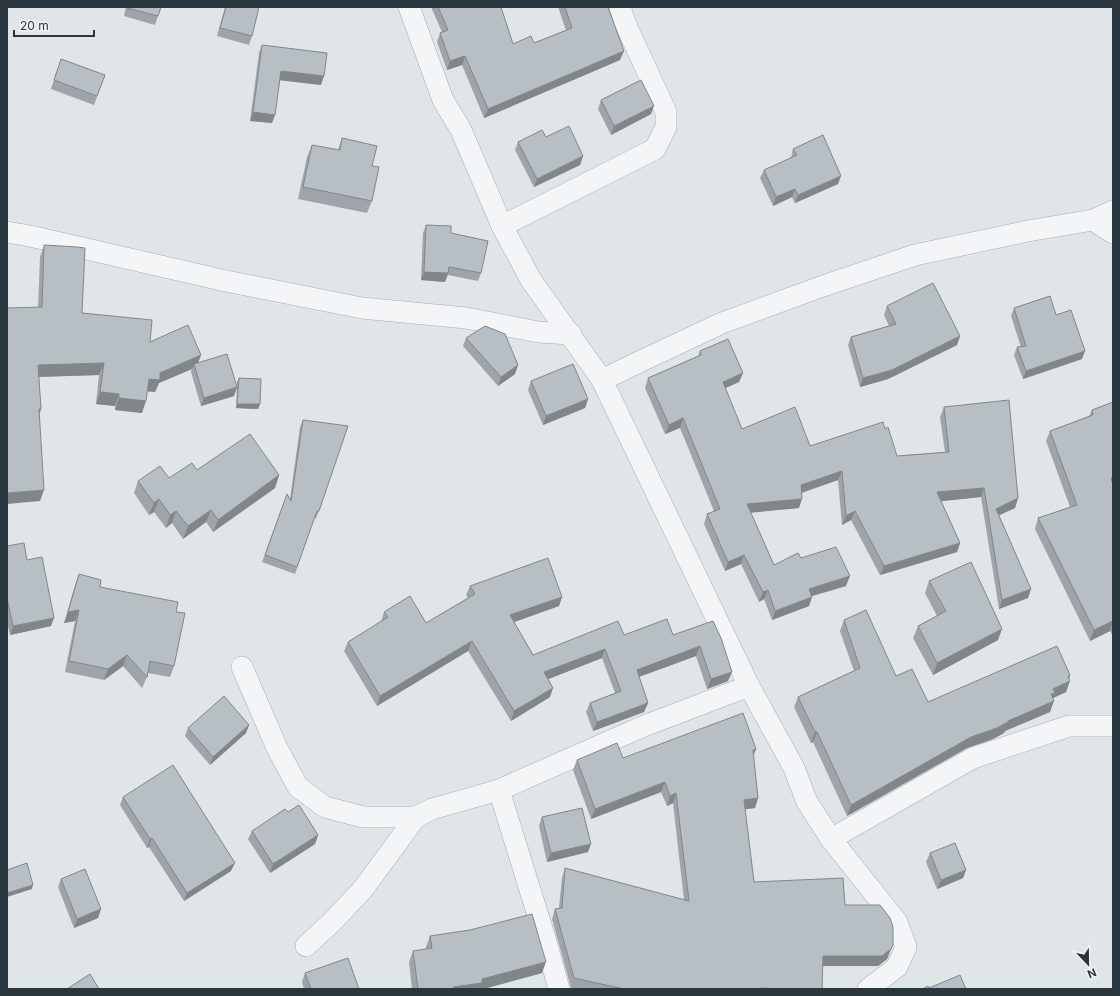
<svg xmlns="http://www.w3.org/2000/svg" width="1120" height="996" font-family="Inter,sans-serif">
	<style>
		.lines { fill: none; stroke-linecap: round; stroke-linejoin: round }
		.minor-casing { stroke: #a6adb2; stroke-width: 22 }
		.minor { stroke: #f3f5f7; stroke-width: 21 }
		.wall { fill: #9ea4a9 }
		.shaded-wall { fill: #818689 }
		.building { fill: #b8bfc4; stroke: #818689 }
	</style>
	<rect width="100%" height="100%" fill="#e0e5e8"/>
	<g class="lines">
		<!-- minor casing -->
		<g class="minor-casing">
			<g id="minor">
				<path d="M409,7L443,100L461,130L502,226L531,280L602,380L749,686L794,768L807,802L831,839L897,922L906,947L897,967L868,989"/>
				<path d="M1093,220L1113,233"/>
				<path d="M502,226L655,149L666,127V112L625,23L620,7"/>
				<path d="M7,232L30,236L226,281L362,308L466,318L538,332L571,334"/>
				<path d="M602,380L639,362L722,323L823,286L915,255L1028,231L1093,220L1113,211"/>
				<path d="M242,667L277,748L298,787L325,807L363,817H416"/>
				<path d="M499,790L545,938L559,989"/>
				<path d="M831,839L973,758L1069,726H1113"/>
				<path d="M306,946L332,922L363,889L416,817L432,809L499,790L644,726L749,686"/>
			</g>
		</g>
		<!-- minor -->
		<use href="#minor" class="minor"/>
	</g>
	<!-- wall -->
	<g class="wall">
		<path d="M126,7H161L155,25L124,16Z"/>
		<path d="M225,7H259L252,36L249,45L217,36Z"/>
		<path d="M431,7H501L513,44L534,43L566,30L558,7H608L620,60L484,118L462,65L447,70L437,42L440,33L442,32Z"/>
		<path d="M262,45L321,85L280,80L272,123L250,121L259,53Z"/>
		<path d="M61,59L105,75L94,105L51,89Z"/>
		<path d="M601,100L651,114L611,135L598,109Z"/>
		<path d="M342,138L372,201L367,213L298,199L307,157L312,145L338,150Z"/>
		<path d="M518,142L583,156L580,165L534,187L515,150Z"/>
		<path d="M793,149L838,184L795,203L792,197L773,206L760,178L764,170L791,158Z"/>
		<path d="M426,225L451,233L481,273L478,281L448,275L445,282L421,280L423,233Z"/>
		<path d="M44,245L82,313L150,342L201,355L198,362L237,387V382L239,378L260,404L258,409L236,408L237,388L234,396L201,406L191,372L192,369L159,383L155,392L147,391L142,413L115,410V406L96,404L99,375L39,377L41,409L39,416L40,501L38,307L40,257Z"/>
		<path d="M887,306L960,336L957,345L888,379L860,387L848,345L851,337L889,326L884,315Z"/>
		<path d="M1014,308L1056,315L1082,359L1023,379L1014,355L1017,347H1021L1011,316Z"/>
		<path d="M466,338L518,365L515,374L498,386L463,346Z"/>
		<path d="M700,351L743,373L739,382L725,388L742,429L810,446L885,429L897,456L945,452L940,417L944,407L1018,498L1015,508L999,515L1031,589L1028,598L999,609L981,497L941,501L960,543L957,552L880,575L851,520L842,525L838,480L802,493L799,508L750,513L774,565L801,558L846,586L812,596L809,606L772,620L764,599L759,602L741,564L725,571L704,524L707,514L714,511L680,428L665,434L645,388L648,378L698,356Z"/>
		<path d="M531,381L588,399L585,408L543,425L528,390Z"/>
		<path d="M1113,402V636L1110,631L1090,641L1035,529L1038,518L1070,507L1046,441L1050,431L1089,416L1092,410Z"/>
		<path d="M303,420L319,511L316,518H314L295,574L262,562L287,494L290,499L300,427Z"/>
		<path d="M197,470L279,475L275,488L213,532L206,522L183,539L172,523L166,528L154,512L149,515L134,493L138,481L169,478Z"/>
		<path d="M7,546L27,560L51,626L10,635L7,622Z"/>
		<path d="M79,574L100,587L176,612L174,666L170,677L148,673L147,677L142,688L123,666L104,680L65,672L75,621L64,623L75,585Z"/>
		<path d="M929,581L998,640L933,675L913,638L918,626L937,616L925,593Z"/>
		<path d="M470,586L562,597L559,606L514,622L533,655L624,635H673L713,621L728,681L707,689L696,656L639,677L648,703L644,712L593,731L586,712L590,703L615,693L602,658L548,679L550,697L511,721L468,651L377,706L344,651L348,642L381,622L384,612L426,623L468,598L466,595Z"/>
		<path d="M844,620L896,676L928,702L1070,675L1066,692L1053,698L1050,712L1005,731L1004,733L993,739L967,748L847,816L813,742L811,743L794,707L798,697L854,671L840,631Z"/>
		<path d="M249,725L246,733L210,765L185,736L188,728Z"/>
		<path d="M756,749L753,756L758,798L755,808L745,809L754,882L845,905L889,955L887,959L878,966H823L822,989H574L571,988L552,919L555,909L559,908L562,878L565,868L684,900L673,803L667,806L661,792L591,819L573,770L577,760L623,758Z"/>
		<path d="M123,797L231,871L184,901L149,847L147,848L120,805Z"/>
		<path d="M288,812L318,835L315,844L270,873L248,839L252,831Z"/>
		<path d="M542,817L588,852L547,862L539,826Z"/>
		<path d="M930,853L966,870L963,878L937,889L926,862Z"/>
		<path d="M61,879L101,909L98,918L74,928L58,887Z"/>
		<path d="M430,936L542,973L483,989H412L409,962L413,951L426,949V947Z"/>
		<path d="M305,973L359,989H304L302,982Z"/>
	</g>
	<!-- shaded-wall -->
	<g class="shaded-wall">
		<path d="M624,51L620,60L484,118L488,109Z"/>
		<path d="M465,56L462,65L447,70L450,61Z"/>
		<path d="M281,71L324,76L321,85L278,80Z"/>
		<path d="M654,106L651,114L611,135L614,126Z"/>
		<path d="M253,112L275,115L272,123L250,121Z"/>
		<path d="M583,156L580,165L534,187L537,179Z"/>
		<path d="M841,176L838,184L795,203L798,195Z"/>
		<path d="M795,189L792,197L773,206L776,197Z"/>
		<path d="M424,272L448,273L445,282L421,280Z"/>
		<path d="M960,336L957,345L888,379L860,387L863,378Z"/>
		<path d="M1085,351L1082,359L1023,379L1026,371Z"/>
		<path d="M201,355L197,366L194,364L192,369L159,383L155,392L145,391L149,379L160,373Z"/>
		<path d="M104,363L99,375L34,377L38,365Z"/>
		<path d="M518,365L515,374L498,386L501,377Z"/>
		<path d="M743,373L739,382L719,391L723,382Z"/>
		<path d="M237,387L234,396L201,406L204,398Z"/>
		<path d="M100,392L119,394L115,406L96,404Z"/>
		<path d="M119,398L146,401L142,413L115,410Z"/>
		<path d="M588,399L585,408L543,425L546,416Z"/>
		<path d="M237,404H260L258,409L236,408Z"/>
		<path d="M39,409H41L37,421Z"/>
		<path d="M683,418L680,428L665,434L669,425Z"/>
		<path d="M842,471L838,480L797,494L801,485Z"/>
		<path d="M279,475L275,488L213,532L218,520Z"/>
		<path d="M1111,478H1113V486Z"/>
		<path d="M984,488L981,497L934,502L937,492Z"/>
		<path d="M44,490L40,501L7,504V493Z"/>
		<path d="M1018,498L1015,508L993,518L996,509Z"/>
		<path d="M159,499L154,512L149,515L154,503Z"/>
		<path d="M802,499L799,508L743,513L747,504Z"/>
		<path d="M211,510L206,522L183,539L188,526Z"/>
		<path d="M176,511L172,523L166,528L170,515Z"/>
		<path d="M855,511L851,520L842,525L846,516Z"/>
		<path d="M960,543L957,552L880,575L884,566Z"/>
		<path d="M744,555L741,564L725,571L728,562Z"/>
		<path d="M850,576L846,586L805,598L809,589Z"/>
		<path d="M1031,589L1028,598L999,609L1002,600Z"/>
		<path d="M768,590L764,599L759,602L763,592Z"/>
		<path d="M562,597L559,606L506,625L510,615Z"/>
		<path d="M812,597L809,606L772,620L775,611Z"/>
		<path d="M79,610L75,621L64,623L68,612Z"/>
		<path d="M54,618L51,626L10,635L13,626Z"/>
		<path d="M1113,621L1110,631L1090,641L1094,630Z"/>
		<path d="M1002,629L998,640L933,675L937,663Z"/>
		<path d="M472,641L468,651L377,706L380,696Z"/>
		<path d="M700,646L696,656L633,679L637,670Z"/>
		<path d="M605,649L602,658L541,682L544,672Z"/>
		<path d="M127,655L123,666L104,680L108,669Z"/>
		<path d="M732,672L728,681L707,689L711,679Z"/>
		<path d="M1070,675L1068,682L1070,681L1066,692L1053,698L1051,702L1054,701L1050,712L1005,731L1004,733L993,739L967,748L847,816L851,805L971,737L1008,721Z"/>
		<path d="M553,688L550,697L511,721L514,711Z"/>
		<path d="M648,703L644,712L593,731L597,722Z"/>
		<path d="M249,725L246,733L210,765L213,757Z"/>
		<path d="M815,732H817L813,742L811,743Z"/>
		<path d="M756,749L752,759L753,750Z"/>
		<path d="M665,782L661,792L591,819L595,809Z"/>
		<path d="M676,793L673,803L667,806L670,796Z"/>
		<path d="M758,798L755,808L740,810L744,800Z"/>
		<path d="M318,835L315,844L270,873L273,864Z"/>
		<path d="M152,838L149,847L147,848L150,839Z"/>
		<path d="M591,844L588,852L547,862L551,853Z"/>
		<path d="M235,863L231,871L184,901L187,893Z"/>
		<path d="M966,870L963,878L937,889L941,880Z"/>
		<path d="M33,885L32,889L7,897V893Z"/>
		<path d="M101,909L98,918L74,928L77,919Z"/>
		<path d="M893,944L887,959L878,966H820L823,956Z"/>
		<path d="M546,962L542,973L483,989H452L453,987Z"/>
		<path d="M769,988L768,989H738Z"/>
	</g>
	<!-- building -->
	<g class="building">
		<path d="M127,7H161L158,16L127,8Z"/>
		<path d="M226,7H259L252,36L220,28Z"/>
		<path d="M438,7H501L513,44L531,36L534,43L572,28L565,7H608L624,51L488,109L465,56L450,61L440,33L448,30Z"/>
		<path d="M262,45L327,53L324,76L281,71L275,115L253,112Z"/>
		<path d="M61,59L105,75L97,96L54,80Z"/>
		<path d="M641,80L654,106L614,126L601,100Z"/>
		<path d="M569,126L583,156L537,179L518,142L542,130L546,137Z"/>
		<path d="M823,135L841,176L798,195L795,189L776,197L764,170L797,155L793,149Z"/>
		<path d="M342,138L377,146L372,166L379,167L372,201L303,187L312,145L340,150Z"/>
		<path d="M426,225L451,226V233L488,241L481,273L449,267L448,273L424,272Z"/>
		<path d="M44,245L77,247L85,248L82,313L152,320L150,342L188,325L201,355L160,373V380L149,379L146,401L119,398V394L100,392L104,363L38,365L41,409H39L44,490L7,493V308L42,307Z"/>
		<path d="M933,283L960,336L892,370L863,378L851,337L896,324L887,306Z"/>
		<path d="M1050,296L1056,315L1071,310L1085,351L1026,371L1017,347L1026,346L1014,308Z"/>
		<path d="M485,326L505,334L518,365L501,377L466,338Z"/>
		<path d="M728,339L743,373L723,382L742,429L795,407L810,446L883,422L885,429L888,427L897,456L949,452L944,407L1009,400L1018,498L996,509L1031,589L1002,600L984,488L937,492L960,543L884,566L855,511L846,516L842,471L801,485L802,499L747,504L774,565L798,553L801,558L836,547L850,576L809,589L812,597L775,611L768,590L763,592L744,555L728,562L707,514L720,509L683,418L669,425L648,378L701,355L700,351Z"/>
		<path d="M227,354L237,387L204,398L194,364Z"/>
		<path d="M573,364L588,399L546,416L531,381Z"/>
		<path d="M239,378L261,379L260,404H237Z"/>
		<path d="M1113,402V478H1111L1113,485V621L1094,630L1038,518L1077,505L1050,431L1093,415L1092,410Z"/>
		<path d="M303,420L348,426L319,511H317L297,567L265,555L287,494L291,501Z"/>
		<path d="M250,434L279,475L218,520L211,510L188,526L176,511L170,515L159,499L154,503L138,481L160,466L169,478L192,463L197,470Z"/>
		<path d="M24,543L27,560L42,557L54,618L13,626L7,598V546Z"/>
		<path d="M548,558L562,597L510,615L533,655L618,621L624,635L667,619L673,635L713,621L721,638L732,672L711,679L700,646L637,670L648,703L597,722L590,703L621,691L605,649L544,672L553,688L514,711L472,641L380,696L348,642L388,617L384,612L410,596L426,623L475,594L470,586Z"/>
		<path d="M971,562L1002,629L937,663L918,626L946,611L929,581Z"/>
		<path d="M79,574L101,580L100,587L178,602L176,612L185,613L174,666L150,661L147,677L127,655L108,669L69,661L79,610L68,612Z"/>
		<path d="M866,610L896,676L912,669L928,702L1057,646L1070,675L1068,676L1070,681L1053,689L1055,693L1051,694L1054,701L1008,721V722L997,728L971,737L851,805L817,732H815L798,697L860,668L844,620Z"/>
		<path d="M224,696L249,725L213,757L188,728Z"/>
		<path d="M743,713L756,749L753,750L758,798L744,800L754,882L843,878L845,905H880L890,918L893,927V944L891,949L882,956H823L822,989H769V988L738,989H624L574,978L555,909L562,908L565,868L689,901L676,793L670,796L665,782L595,809L577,760L617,743L623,758Z"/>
		<path d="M173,765L235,863L187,893L152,838L150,839L123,797Z"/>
		<path d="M299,805L318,835L273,864L252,831L285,809L288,812Z"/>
		<path d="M582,808L591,844L551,853L542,817Z"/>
		<path d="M955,843L966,870L941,880L930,853Z"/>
		<path d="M27,863L33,885L7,893V870Z"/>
		<path d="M85,869L101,909L77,919L61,879Z"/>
		<path d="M532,914L546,962L482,979V983L453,987V989H418L413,951L432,948L430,936L470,930Z"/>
		<path d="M348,958L359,989H311L305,973Z"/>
		<path d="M90,974L99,989H67Z"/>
		<path d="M960,975L966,989H922L928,986L929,988Z"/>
	</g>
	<!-- border -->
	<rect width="1120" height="996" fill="none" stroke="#2a363e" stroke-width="16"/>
	<!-- north arrow -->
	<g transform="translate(1088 964) rotate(158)" stroke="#f0f3f6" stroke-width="3" paint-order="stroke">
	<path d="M0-3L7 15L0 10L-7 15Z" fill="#2a363e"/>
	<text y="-6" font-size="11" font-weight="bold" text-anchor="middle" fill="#2a363e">N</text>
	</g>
	<!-- scale -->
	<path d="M14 30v6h80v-6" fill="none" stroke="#2a363e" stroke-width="2"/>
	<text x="20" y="30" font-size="12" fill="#2a363e" stroke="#f0f3f6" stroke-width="3" paint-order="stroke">20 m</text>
</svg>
